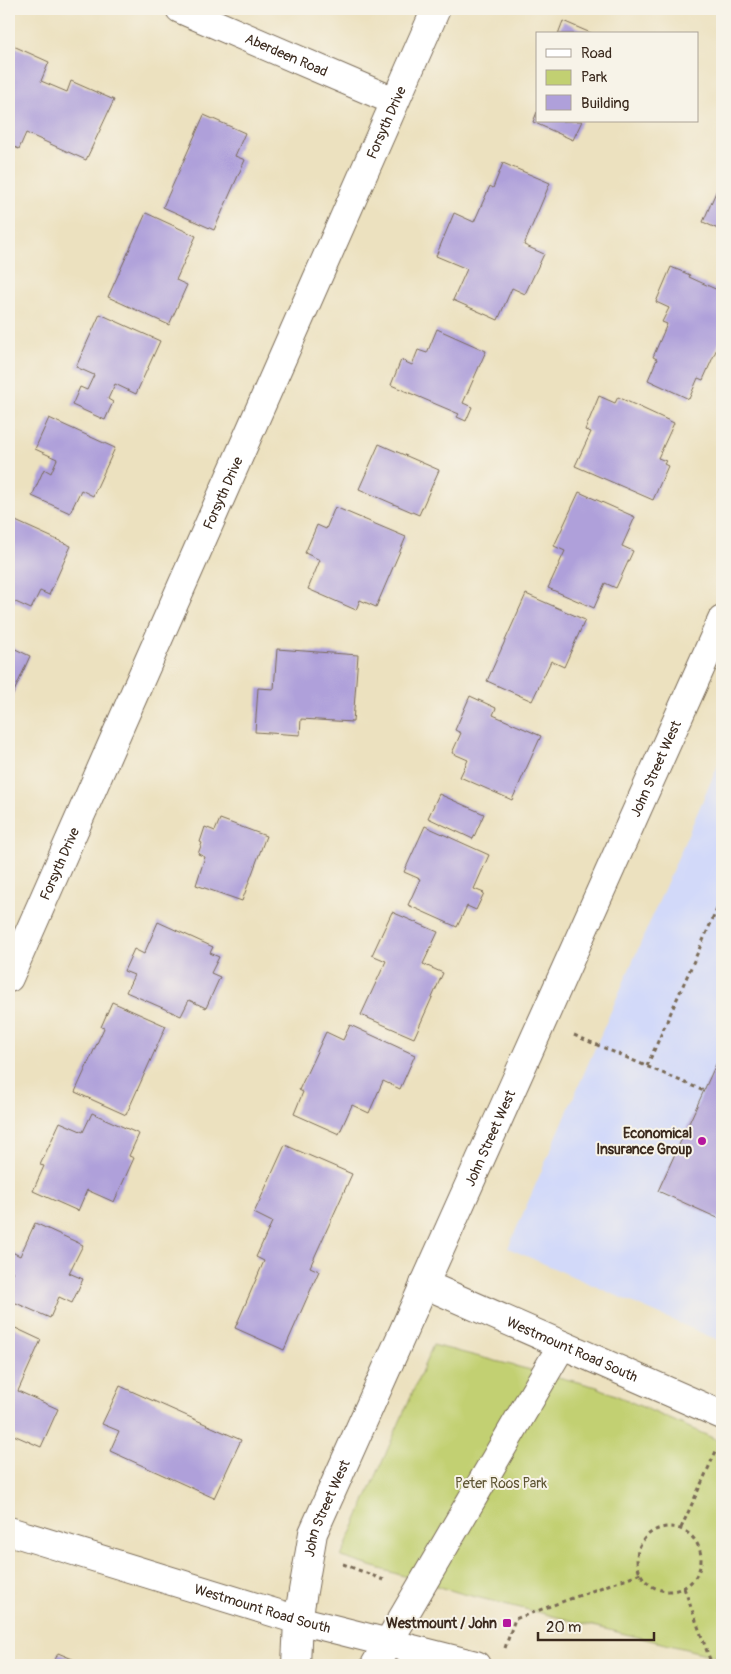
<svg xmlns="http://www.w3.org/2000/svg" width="731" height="1674" font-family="Pangolin,sans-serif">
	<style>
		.built { fill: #d2d9f9 }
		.green { fill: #c2d072; stroke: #7e7d48 }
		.building { fill: #afa0da }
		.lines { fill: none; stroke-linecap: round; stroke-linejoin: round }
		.minor-casing { stroke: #796a56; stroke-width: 30 }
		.secondary-casing { stroke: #796a56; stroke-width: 30 }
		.path { stroke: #796a56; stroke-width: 3; stroke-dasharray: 4 4; stroke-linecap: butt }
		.minor { stroke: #fff; stroke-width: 28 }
		.secondary { stroke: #fff; stroke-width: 28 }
		.poi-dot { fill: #b5179e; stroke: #f7f3e8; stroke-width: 2 }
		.labels { text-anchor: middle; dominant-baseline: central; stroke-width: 4; stroke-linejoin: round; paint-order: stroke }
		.street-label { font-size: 14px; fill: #3b2a1e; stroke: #f7f3e8 }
		.poi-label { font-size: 14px; font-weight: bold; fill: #3b2a1e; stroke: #f7f3e8; text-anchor: end }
		.park-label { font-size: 14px; fill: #5d5433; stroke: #f7f3e8 }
	</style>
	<rect width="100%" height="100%" fill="#f7f3e8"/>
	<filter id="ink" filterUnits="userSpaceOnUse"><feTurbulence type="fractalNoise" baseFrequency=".02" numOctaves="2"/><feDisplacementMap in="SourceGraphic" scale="10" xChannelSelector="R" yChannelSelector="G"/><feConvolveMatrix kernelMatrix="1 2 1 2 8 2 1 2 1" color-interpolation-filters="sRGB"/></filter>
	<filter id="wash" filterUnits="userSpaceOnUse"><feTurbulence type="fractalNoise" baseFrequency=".0096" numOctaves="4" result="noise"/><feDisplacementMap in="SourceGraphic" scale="20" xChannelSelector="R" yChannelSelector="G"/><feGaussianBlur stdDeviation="1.12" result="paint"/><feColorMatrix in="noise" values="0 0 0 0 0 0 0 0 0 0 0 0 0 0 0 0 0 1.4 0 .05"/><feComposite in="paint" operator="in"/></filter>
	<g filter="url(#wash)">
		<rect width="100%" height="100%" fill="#ece1bf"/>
		<!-- built -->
		<path class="built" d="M722,756V1342L508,1248Z"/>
		<!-- green -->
		<path class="green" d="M433,1345L597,1387L722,1442V1658L460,1593L341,1557Z"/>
		<g id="blocks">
			<!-- building -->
			<g class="building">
				<path d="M563,21L593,34H558Z"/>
				<path d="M9,44L49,62L41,81L67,92L71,81L114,100L86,160L26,133L19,149L9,145Z"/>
				<path d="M537,112V121H582L573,140L533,122Z"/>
				<path d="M204,115L245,133L235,156L245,160L214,230L163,207Z"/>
				<path d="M503,163L550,183L524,245L544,254L525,294L512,288L498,320L453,300L467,269L436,256L454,213L474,222L490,186L493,188Z"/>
				<path d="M722,178V231L703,222Z"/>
				<path d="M146,213L196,236L176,280L187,285L169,325L108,297Z"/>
				<path d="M671,267L690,275L689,277L722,292V337L703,380L698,378L689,399L648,380L657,359L653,357L667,324L662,322L669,308L656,302Z"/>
				<path d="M100,314L160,341L136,394L115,384L108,399L113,402L105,420L72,405L80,387L87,390L94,375L76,367Z"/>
				<path d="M437,329L486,351L463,403L472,407L466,421L457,417L459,414L391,385L401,360L412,365L418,350L427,353Z"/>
				<path d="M599,396L615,403L618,397L674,423L658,458L666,461L664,464L668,466L653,500L575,466L591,432L585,430Z"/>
				<path d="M49,418L115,448L93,496L81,490L70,513L32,496L44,469L51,473L57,459L35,449Z"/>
				<path d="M379,444L439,470L419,515L359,489Z"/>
				<path d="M579,492L635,517L622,546L633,551L616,588L605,583L594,608L548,588L565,551L554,546Z"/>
				<path d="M335,507L406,537L376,607L360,600L356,610L308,589L320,560L305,553L317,525L326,529Z"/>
				<path d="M9,518L71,546L49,595L40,591L31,609L9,599Z"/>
				<path d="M526,594L585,620L564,667L551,661L532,701L487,681Z"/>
				<path d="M9,646L30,656L9,703Z"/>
				<path d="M277,649L358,655L353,722L301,719L300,735L255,732L258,688L274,689Z"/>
				<path d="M470,696L496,708L493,715L541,736L512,800L460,777L468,760L452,753L461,733L455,730Z"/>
				<path d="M439,794L484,814L473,839L428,818Z"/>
				<path d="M220,819L266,836L242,901L196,885L205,857L198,854L202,843L200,842L205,827L215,831Z"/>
				<path d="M425,826L489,855L474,889L484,893L476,910L467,906L457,927L408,905L420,879L404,872Z"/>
				<path d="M392,912L438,932L423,964L443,973L414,1038L361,1015L386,961L372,955Z"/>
				<path d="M158,922L213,947L210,953L219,957L211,973L220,977L206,1008L189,1000L181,1016L126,992L134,975L124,971L134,949L144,954Z"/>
				<path d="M112,1002L166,1026L126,1115L75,1092L104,1028L101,1027Z"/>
				<path d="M350,1025L415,1055L400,1089L383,1081L369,1113L352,1105L339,1134L294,1114L303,1092L299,1090L326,1032L343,1040Z"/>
				<path d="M722,1051V1220L658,1191Z"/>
				<path d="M92,1113L139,1134L129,1156L134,1158L114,1202L87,1190L78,1211L33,1191L44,1166L40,1165L60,1122L83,1132Z"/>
				<path d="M285,1145L352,1174L310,1267L319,1271L284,1350L235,1328L264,1261L256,1257L272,1222L254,1213Z"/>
				<path d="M35,1223L83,1245L69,1273L83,1279L72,1303L59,1297L50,1318L9,1300V1281L13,1272L9,1270V1260L12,1252L20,1256Z"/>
				<path d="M9,1325L41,1340L18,1391L58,1409L41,1447L9,1433Z"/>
				<path d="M120,1386L241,1440L214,1498L110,1451L119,1431L102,1424Z"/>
				<path d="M58,1653L87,1665H53Z"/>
			</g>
		</g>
	</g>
	<g filter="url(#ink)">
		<use href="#blocks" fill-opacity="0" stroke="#796a56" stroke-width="1"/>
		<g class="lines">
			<!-- minor casing -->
			<g class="minor-casing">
				<g id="minor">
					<path id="s1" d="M180,9L394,101"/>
					<path id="s2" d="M9,978L436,9"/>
					<path id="s3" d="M424,1284L722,1415"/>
					<path id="s4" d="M296,1665L298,1620L313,1533L722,620"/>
					<path d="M375,1665L562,1345"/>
				</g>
			</g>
			<!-- secondary casing -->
			<g class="secondary-casing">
				<g id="secondary">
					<path id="s5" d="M9,1531L298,1620L476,1665"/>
				</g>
			</g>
			<!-- path -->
			<g class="path">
				<path d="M574,1035L704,1091"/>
				<path d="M647,1066L722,898"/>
				<circle cx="669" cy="1559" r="32"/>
				<path d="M681,1528L717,1449"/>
				<path d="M343,1564L384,1580"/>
				<path d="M684,1588L712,1665"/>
				<path d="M505,1648L515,1619L641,1573"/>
			</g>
			<!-- minor -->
			<use href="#minor" class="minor"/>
			<!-- secondary -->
			<use href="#secondary" class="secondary"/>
		</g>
	</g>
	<!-- markers -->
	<g class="poi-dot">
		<circle cx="702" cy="1141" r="5"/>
		<rect x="502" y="1618" width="10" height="10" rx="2.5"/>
	</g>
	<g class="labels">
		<!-- street labels -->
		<g class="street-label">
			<text stroke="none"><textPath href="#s1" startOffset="116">Aberdeen Road</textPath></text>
			<text stroke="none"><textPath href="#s2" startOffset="935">Forsyth Drive</textPath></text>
			<text stroke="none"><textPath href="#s2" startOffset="530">Forsyth Drive</textPath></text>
			<text stroke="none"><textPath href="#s4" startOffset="971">John Street West</textPath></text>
			<text stroke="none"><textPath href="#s2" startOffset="125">Forsyth Drive</textPath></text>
			<text stroke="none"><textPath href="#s4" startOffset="566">John Street West</textPath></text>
			<text stroke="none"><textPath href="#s3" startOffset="162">Westmount Road South</textPath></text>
			<text stroke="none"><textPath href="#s4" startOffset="161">John Street West</textPath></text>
			<text stroke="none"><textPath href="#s5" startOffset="265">Westmount Road South</textPath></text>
		</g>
		<!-- poi labels -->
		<g class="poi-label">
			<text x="692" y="1133">Economical<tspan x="692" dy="16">Insurance Group</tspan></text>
			<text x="497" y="1623">Westmount / John</text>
		</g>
		<!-- park labels -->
		<g class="park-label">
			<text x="501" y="1483">Peter Roos Park</text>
		</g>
	</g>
	<!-- margin -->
	<rect width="731" height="1674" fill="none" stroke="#f7f3e8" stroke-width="30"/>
	<!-- legend -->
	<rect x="536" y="32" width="162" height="90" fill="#f7f3e8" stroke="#aca397"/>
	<rect x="546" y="49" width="25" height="8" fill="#ffffff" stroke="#aca397"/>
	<text x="581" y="58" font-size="15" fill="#3b2a1e">Road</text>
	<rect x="546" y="70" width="25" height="15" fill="#c2d072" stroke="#aca397"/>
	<text x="581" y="82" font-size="15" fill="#3b2a1e">Park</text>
	<rect x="546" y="95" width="25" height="15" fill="#afa0da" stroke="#aca397"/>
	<text x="581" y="108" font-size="15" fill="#3b2a1e">Building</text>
	<!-- scale -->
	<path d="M538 1632v8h116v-8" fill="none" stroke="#3b2a1e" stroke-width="2.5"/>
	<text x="546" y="1632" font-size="15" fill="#3b2a1e" stroke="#f7f3e8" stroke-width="4" paint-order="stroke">20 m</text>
</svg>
